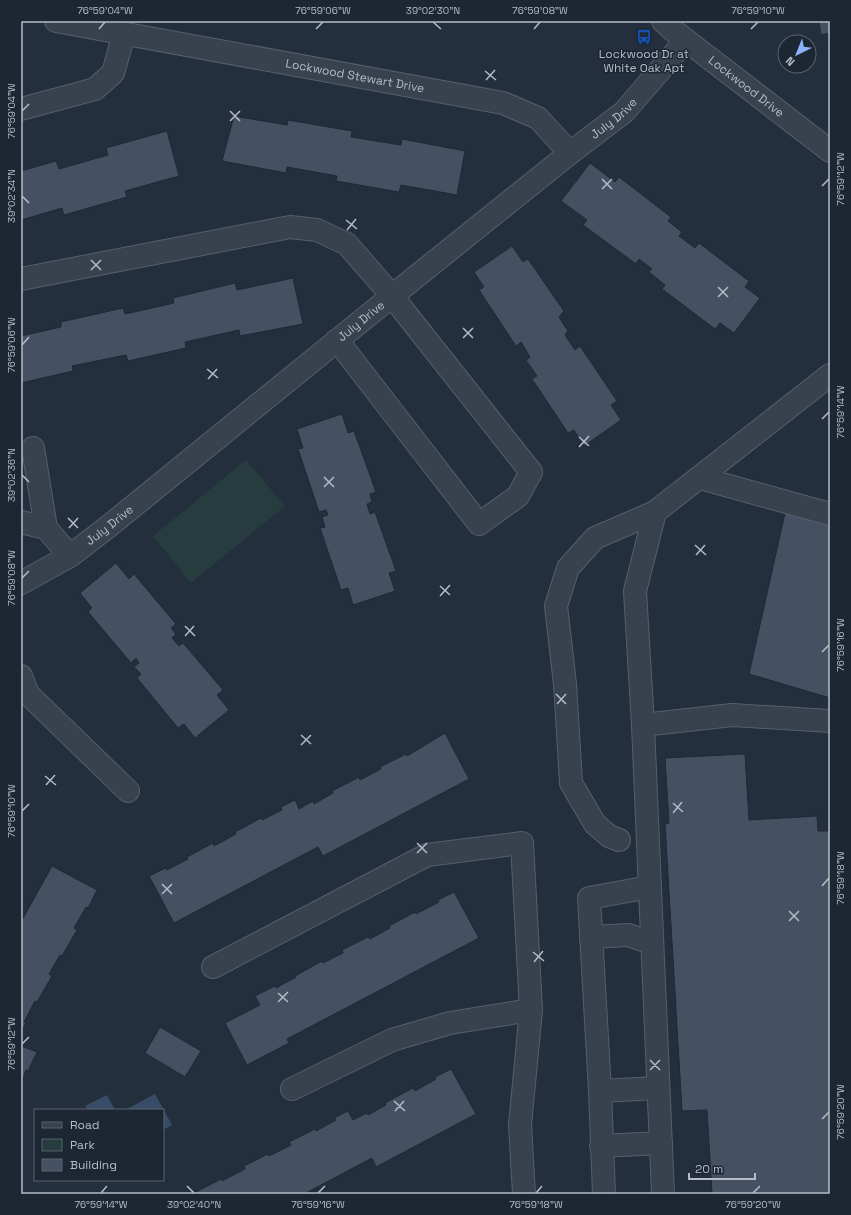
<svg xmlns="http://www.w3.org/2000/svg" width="851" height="1215" font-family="'Space Grotesk',sans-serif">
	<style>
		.green { fill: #263c3f }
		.water { fill: #394c67 }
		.building { fill: #455162; stroke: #1f2835 }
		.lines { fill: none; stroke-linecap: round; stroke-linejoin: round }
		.minor-casing { stroke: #565f6c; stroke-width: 24 }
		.minor { stroke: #38414e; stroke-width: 22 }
		.ticks { fill: none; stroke: #b4bcc9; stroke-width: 1.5 }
		.labels { text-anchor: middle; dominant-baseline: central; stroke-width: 3; stroke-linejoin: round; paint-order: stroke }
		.poi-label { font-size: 12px; fill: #b4bcc9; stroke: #1d2633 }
		.street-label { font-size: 12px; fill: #b4bcc9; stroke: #1d2633 }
		.neatline { fill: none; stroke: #b4bcc9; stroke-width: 1.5 }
		.ticks-label { font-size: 10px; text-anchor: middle; fill: #b4bcc9 }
	</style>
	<rect width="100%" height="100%" fill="#242f3e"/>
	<!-- green -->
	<path class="green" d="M246,460L285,506L191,583L153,536Z"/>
	<!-- water -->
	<g class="water">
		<path d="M155,1094L172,1125L163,1130V1110H125Z"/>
		<path d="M107,1095L115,1110H88L85,1106Z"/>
	</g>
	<!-- building -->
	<g class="building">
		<path d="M819,21H830V33L821,35Z"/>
		<path d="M234,116L287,125L288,120L352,131L351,137L401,145L402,139L465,151L457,195L401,185L399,192L336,181L337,176L287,167L286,173L222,161Z"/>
		<path d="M167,131L179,176L125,191L127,197L64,215L62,208L21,220V171L56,161L59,169L108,155L106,148Z"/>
		<path d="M590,163L615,182L619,177L671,217L668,221L682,232L679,236L695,248L699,243L749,281L745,287L760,298L734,333L720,323L715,329L662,289L665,285L649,272L652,269L639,259L636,264L583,225L587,220L561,201Z"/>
		<path d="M512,246L523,262L528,259L564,311L559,317L568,331L565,335L575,350L580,346L617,401L611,405L621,420L584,446L574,430L568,433L532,379L537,376L526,360L530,357L521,342L516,346L479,290L484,287L474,272Z"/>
		<path d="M293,278L303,324L240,336L239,330L185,342L186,348L128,361L126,355L72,366L73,371L21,383V336L61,327V322L123,308L125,314L174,303L173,298L235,283L237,290Z"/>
		<path d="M342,414L348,433L354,431L376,492L370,494L372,502L367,504L370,514L375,512L396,571L389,573L395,591L353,605L348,588L341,590L320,528L325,527L322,517L328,515L326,510L319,512L298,449L303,448L297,429Z"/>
		<path d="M785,513L830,525V698L749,674Z"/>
		<path d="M116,563L129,579L134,574L176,624L171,628L176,634L172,638L179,646L183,643L223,690L217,695L229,710L195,738L184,724L178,728L137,678L141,674L134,667L139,663L136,658L131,663L88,612L92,608L80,593Z"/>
		<path d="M445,733L469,779L323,856L318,847L174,923L149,876L166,868L167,870L188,859L187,857L213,843L214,846L236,834L235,832L261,818L262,820L282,810L281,807L295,800L299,809L313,801L314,804L333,793L332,791L359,777L360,780L381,769L380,767L406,754L407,756Z"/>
		<path d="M745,754L749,820L817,816L818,831H830V1194H712L707,1110L682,1111L665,824L669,823L665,758Z"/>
		<path d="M52,866L97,890L88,908L86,907L74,928L77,930L62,956L60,955L49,974L52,976L37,1002L35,1001L24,1022L26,1023L21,1032V922Z"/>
		<path d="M454,892L479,938L287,1039L289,1043L247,1065L225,1023L260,1005L255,996L275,986L276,988L296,977L295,976L322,961L323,963L343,953L342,950L368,937L370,939L390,928L389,926L415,912L416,914L439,902L438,900Z"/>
		<path d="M160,1027L201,1051L185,1077L145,1053Z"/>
		<path d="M21,1046L37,1052L28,1071L26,1070L21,1084Z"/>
		<path d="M451,1069L476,1114L376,1167L372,1158L304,1194H192L221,1179L222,1181L245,1169L244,1166L268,1154L269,1156L291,1145L289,1142L315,1129L316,1131L336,1120L334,1118L348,1111L353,1120L367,1113L368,1115L386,1105L385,1103L413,1088L415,1091L436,1079L435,1077Z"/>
	</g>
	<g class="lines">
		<!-- minor casing -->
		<g class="minor-casing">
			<g id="minor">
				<path id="s1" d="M56,21L503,103L538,118L570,153"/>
				<path id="s2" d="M663,21L674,31L830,151"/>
				<path d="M21,109L95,89L113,73L124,34"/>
				<path d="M21,279L290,227L317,230L347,244L392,296L531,472L518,496L479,524L337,340"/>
				<path d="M33,448L46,528"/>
				<path d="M700,478L830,514"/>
				<path d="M21,522L46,528L70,556"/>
				<path id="s3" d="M21,583L70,556L109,526L392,296L570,153L624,112L686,40"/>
				<path d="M21,676L28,694L128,791"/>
				<path d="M643,725L732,715L830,721"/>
				<path d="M619,840L609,836L595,824L571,783L565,684L556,606L568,568L595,538L655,512"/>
				<path d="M591,937L628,935L652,943"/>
				<path d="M213,967L427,855L522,843L531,1010"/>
				<path d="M292,1089L392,1040L450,1023L531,1010L520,1125L524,1194"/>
				<path d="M600,1091L658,1088"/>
				<path d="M601,1146L661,1143"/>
				<path d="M604,1194L600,1091L589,898L650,887"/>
				<path d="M663,1194L643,725L635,591L655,512L830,375"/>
			</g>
		</g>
		<!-- minor -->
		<use href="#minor" class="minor"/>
	</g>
	<!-- ticks -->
	<path class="ticks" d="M433,22L441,29M99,29L105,22M316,29L323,22M534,29L540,22M751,29L758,22M485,71L496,80M486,80L495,70M22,111L29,104M230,111L240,121M230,121L240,111M602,179L612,189M822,186L829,179M602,189L612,179M22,196L29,203M346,220L357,229M347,230L356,219M91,260L101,270M91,270L101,260M718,287L728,297M718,297L728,287M463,328L473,338M463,338L473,328M22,345L29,337M207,369L218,378M208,379L217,369M822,419L829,412M579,437L589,446M579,447L589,436M22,475L29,482M324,477L334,487M324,487L334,477M68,518L78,528M69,528L78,518M695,545L706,555M696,555L705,545M22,578L29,571M440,586L450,595M440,596L450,585M185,626L195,636M185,636L194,626M822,652L829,645M556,694L566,704M557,704L566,694M301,735L311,744M301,745L311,735M45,776L56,785M46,785L55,775M673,803L683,812M22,811L29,804M673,813L682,802M417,843L427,853M417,853L427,843M162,884L172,894M822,886L829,878M162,894L172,884M789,911L799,921M789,921L799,911M533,952L544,961M534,962L543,951M278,993L288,1002M278,1002L288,992M22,1044L29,1037M650,1060L660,1070M650,1070L660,1060M394,1101L405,1111M395,1111L404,1101M822,1119L829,1112M187,1186L194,1193M101,1193L107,1186M318,1193L325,1186M536,1193L542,1186M753,1193L760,1186"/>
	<!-- icons -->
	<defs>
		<g id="bus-bare" transform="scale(1.2)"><path d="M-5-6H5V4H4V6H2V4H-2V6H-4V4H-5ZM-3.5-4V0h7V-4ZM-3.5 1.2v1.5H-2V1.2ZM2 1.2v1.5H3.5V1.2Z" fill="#1a4fb4" stroke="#1d2633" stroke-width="2.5" paint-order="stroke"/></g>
	</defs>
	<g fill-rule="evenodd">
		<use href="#bus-bare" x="644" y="37"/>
	</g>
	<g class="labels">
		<!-- poi labels -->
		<g class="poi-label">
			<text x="644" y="54">Lockwood Dr at<tspan x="644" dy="14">White Oak Apt</tspan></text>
		</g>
		<!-- street labels -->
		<g class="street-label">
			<text stroke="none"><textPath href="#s1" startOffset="304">Lockwood Stewart Drive</textPath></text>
			<text stroke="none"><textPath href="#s2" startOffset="106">Lockwood Drive</textPath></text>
			<text stroke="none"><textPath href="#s3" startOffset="754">July Drive</textPath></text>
			<text stroke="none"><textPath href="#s3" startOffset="430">July Drive</textPath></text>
			<text stroke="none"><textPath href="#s3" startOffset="106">July Drive</textPath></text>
		</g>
	</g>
	<!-- border -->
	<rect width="851" height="1215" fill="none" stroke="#1d2633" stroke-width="44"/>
	<!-- legend -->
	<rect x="34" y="1109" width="130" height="72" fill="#1d2633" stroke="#59626f"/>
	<rect x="42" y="1122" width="20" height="6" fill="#38414e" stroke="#59626f"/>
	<text x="70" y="1129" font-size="12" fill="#b4bcc9">Road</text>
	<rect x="42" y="1139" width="20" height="12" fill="#263c3f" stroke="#59626f"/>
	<text x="70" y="1149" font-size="12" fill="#b4bcc9">Park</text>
	<rect x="42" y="1159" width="20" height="12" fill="#455162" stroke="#59626f"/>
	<text x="70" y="1169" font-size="12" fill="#b4bcc9">Building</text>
	<!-- north arrow -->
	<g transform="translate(797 54) rotate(223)"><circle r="19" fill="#1d2633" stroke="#59626f"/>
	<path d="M0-3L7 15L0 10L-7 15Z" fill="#8ab4f8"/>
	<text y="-6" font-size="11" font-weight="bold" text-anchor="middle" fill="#b4bcc9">N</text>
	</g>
	<!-- scale -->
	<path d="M689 1173v6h66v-6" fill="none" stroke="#b4bcc9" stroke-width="2"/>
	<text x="695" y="1173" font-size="12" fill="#b4bcc9" stroke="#1d2633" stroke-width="3" paint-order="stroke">20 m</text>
	<rect x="22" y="22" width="807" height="1171" class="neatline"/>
	<g class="ticks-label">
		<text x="105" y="14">76°59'04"W</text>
		<text x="323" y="14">76°59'06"W</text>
		<text x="433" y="14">39°02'30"N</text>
		<text x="540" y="14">76°59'08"W</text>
		<text x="758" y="14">76°59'10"W</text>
		<text transform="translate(11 111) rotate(-90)" y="4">76°59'04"W</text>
		<text transform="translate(840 179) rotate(-90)" y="4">76°59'12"W</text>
		<text transform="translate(11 196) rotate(-90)" y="4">39°02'34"N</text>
		<text transform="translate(11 345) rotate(-90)" y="4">76°59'06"W</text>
		<text transform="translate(840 412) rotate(-90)" y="4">76°59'14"W</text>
		<text transform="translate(11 475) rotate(-90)" y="4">39°02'36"N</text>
		<text transform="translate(11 578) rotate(-90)" y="4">76°59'08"W</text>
		<text transform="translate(840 645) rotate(-90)" y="4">76°59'16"W</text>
		<text transform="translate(11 811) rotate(-90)" y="4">76°59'10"W</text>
		<text transform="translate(840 878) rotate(-90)" y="4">76°59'18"W</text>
		<text transform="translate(11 1044) rotate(-90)" y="4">76°59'12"W</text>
		<text transform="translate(840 1112) rotate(-90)" y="4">76°59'20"W</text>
		<text x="101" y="1208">76°59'14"W</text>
		<text x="194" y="1208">39°02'40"N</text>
		<text x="318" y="1208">76°59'16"W</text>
		<text x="536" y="1208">76°59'18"W</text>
		<text x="753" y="1208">76°59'20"W</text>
	</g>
</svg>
